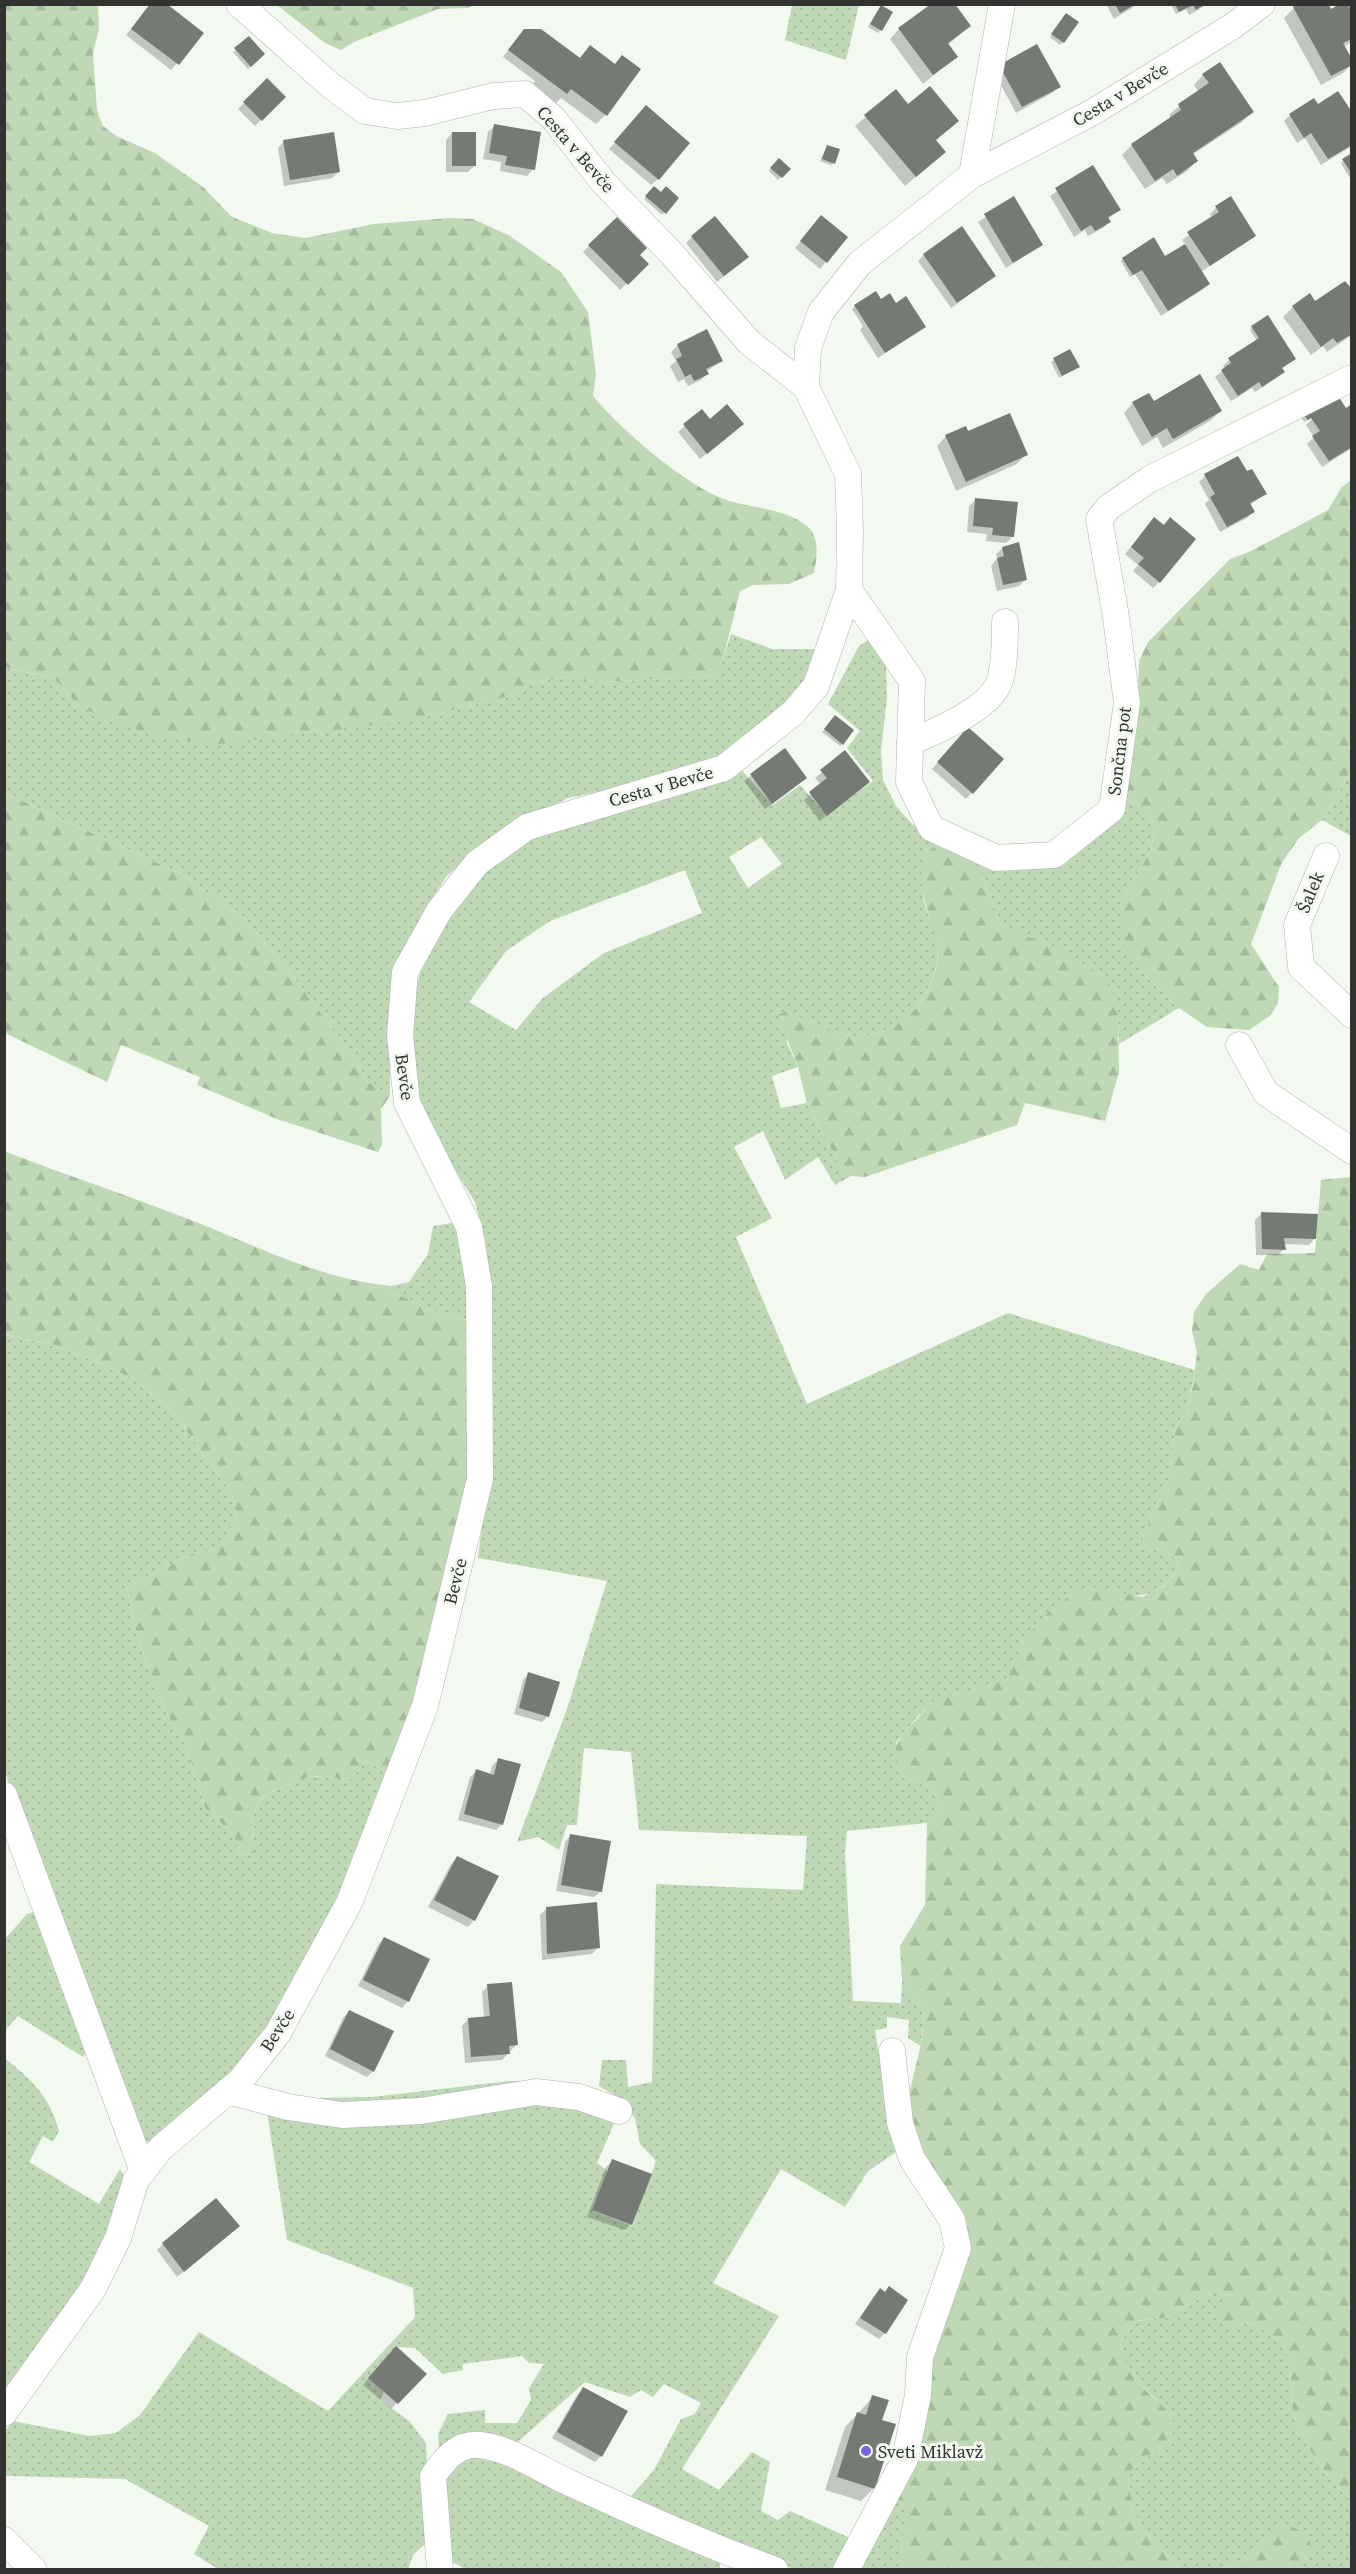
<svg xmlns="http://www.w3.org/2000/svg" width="1356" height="2574" font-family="'Source Serif 4',serif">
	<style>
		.grass { fill: url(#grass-dots); fill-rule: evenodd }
		.forest { fill: url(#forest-firs) }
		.shadow { fill: #0003 }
		.building { fill: #767a74 }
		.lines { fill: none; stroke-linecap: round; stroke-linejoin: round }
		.minor-casing { stroke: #afb4ae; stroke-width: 27 }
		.minor { stroke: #fff; stroke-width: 26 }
		.poi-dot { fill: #7a64df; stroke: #f3f8f1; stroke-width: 2 }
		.labels { text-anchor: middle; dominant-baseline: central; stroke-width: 6; stroke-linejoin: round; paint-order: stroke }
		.street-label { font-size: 18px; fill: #323331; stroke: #f3f8f1 }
		.poi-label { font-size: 18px; fill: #323331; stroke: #f3f8f1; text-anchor: start }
	</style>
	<defs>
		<pattern id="grass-dots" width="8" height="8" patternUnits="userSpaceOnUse" patternTransform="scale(1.5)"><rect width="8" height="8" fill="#bfd9b6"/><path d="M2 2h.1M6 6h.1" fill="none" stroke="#a5bb9d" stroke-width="1.8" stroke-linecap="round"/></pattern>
		<pattern id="forest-firs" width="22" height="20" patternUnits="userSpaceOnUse" patternTransform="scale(1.5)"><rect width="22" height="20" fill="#bfd9b6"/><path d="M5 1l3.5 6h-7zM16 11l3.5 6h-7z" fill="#a5bb9d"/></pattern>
	</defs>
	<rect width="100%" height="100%" fill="#f3f8f1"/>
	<!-- grass -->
	<g class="grass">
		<path d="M792,5H859L846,60L785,40Z"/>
		<path d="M731,634L772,649H822L806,683L772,722L715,762L671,778L568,798L518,823L478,848L447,876L434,895L414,935L390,1049V1096L368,1082L350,1051L285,966L243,918L181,874L5,793L4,667L55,679L78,705L424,717L513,695L536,682L564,677L604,682L718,676Z"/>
		<path d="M871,638L886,663L887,697L881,751L883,780L896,806L912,824L941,843C937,855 923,883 923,895C925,913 938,930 938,948C938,996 901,1038 852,1036C837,1035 802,1018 787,1012V1043L798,1067L772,1076L781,1108L807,1103L842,1170L851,1176L835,1185L818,1157L785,1180L763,1131L734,1147L772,1218L736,1237L807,1404L1008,1313L1195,1370L1188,1408L1175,1428L1170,1476L1144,1533L1143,1543L1148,1549L1165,1550L1177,1560L1178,1571C1158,1593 1151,1598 1121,1594L1012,1669L1007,1680C983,1691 954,1690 930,1704C923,1709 902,1735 896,1743L903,1777C923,1785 942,1788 939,1813L927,1823L847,1831L845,1852L853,2001L901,2003L902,1981L924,2009L921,2046L908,2038L909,2020L887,2017V2028L875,2030L886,2096L899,2150L868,2171L845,2207L781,2169L713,2283L779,2316L682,2469L719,2490L752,2452L770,2462L761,2511L778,2520L790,2511L857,2541L837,2569H794L627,2501L654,2470L681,2419L695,2414L701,2403L664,2384L653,2397L641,2390L630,2397L585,2382L511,2448L439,2453L438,2434L448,2414L485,2410V2423H517L531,2400L529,2388L544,2364L529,2363L522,2356L463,2364V2370L443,2374L415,2348L399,2347L372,2378L385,2390L380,2400L409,2421L426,2443L430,2547L424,2545L413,2555L408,2569H218L194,2554L209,2526L125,2479L5,2476V2431L13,2421L89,2436L116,2433L140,2415L199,2332L328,2411L415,2317L413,2288L287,2240L265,2099L372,2097L509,2081L540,2082L617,2117L597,2163L609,2172L596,2212L632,2226L656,2161L640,2144L635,2118L615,2096L599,2086L602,2060H626L628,2087L652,2082L656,1884L803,1890L807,1836L639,1830L631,1752L584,1748L577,1825H567L559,1850L538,1837L517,1842L567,1709L607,1581L478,1558L487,1482L488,1284L485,1240L475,1202L443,1151L429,1123L419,1096L412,1043L415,994L422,965L458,901L495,862L533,839L565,829L624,807L681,795L720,780L739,767L773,805L800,785L827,815L873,781L847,748L860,731L828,704L859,646ZM761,837L782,864L748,888L729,857ZM685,870L702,913L604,953L543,998L516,1030L469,1002L506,951L550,921Z"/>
		<path d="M1351,771V836L1322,820Z"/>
		<path d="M1112,791L1144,808L1155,825L1151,850L1120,905L1139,969L1179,1008L1119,1044L1118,1018L1106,977L1001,926L974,854L1049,846L1073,833Z"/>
		<path d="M458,1222L466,1258L468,1320L439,1313L392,1292L391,1286L409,1282L428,1254L433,1226Z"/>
		<path d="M4,1335L51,1344L98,1362L137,1381L172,1411L231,1492L236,1512L227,1539L217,1549L191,1554L127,1588L134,1624L148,1668L166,1712L187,1748L205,1808L234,1835L241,1855L254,1853L251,1819L260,1800L275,1790L311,1776L351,1779L366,1761L389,1773L354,1864L326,1922L256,2049L154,2144L144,2140L35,1861L5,1772Z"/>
		<path d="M37,1911L90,2047L83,2057L18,2016L5,2030V1939L27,1914Z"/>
		<path d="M5,2059C31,2078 51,2099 59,2131L53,2142L43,2136L29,2162L99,2204L120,2169L123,2174L121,2198L106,2248L5,2397Z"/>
		<path d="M1212,2291H1219L1227,2296L1231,2326L1253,2323C1262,2329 1276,2337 1283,2346C1292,2358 1291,2390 1292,2405C1295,2432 1329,2483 1351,2498V2569H1287L1266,2534L1254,2557L1220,2569H1177L1176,2564C1143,2532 1129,2520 1129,2472L1173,2437L1156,2399L1137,2382L1124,2362L1120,2343L1135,2321L1165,2318Z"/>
		<path d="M483,2452L720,2554V2569H465L447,2559L445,2469Z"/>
		<path d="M894,2498L911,2512L901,2540L903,2569L854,2570Z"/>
	</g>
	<!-- forest -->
	<g class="forest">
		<path d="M5,4L98,5L99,29L93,53L97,111L103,126L116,136L155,153L203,187L232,217L272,233L305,238L374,224L450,218L473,219L510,236L561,272L588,312L596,375L593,396C621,430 681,481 721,498C749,509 784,507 807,526C820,536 817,559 814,573L789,584L753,585L740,591L719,676L604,682L564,677L537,682L514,695L424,717L383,724L219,744L165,738L112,722L78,705L55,679L5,667Z"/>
		<path d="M277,5H475L467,8L438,9L354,42L341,50L325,43Z"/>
		<path d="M1351,480V771L1322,820L1299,838L1282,862L1251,944L1279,987L1278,1003L1271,1015L1249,1030L1207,1027L1179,1008L1139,969L1122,941L1120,905L1151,850L1155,825L1144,808L1112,791L1138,694L1139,661L1148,642L1230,559L1251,551L1328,510L1341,488Z"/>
		<path d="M5,793L181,874L243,918L285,966L350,1051L368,1082L390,1096L381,1109L382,1145L378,1152L277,1119L197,1085L200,1077L121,1045L107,1082L5,1033Z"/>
		<path d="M941,843L974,854L1001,926L1055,947L1106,977L1114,993L1118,1018L1119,1072L1105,1121L1025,1103L1017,1125L865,1177L851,1176L842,1170L807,1103L798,1067L778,1015L787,1011C802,1017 837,1035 852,1036C901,1038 939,995 938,948C938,941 934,932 932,925C924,898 917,883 925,854Z"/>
		<path d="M4,1151C65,1175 128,1195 188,1219C255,1245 319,1279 391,1286L392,1292L439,1313L468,1320L472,1473L418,1689L389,1773L366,1761L351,1779L311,1776L275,1790L260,1800L251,1819L254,1853L241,1855L234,1835L205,1808L187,1748L166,1712L148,1668L134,1624L127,1588L191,1554L217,1548L227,1539L236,1512L231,1492L172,1411L137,1381L98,1362L51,1344L5,1335Z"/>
		<path d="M1350,1177L1351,2498C1329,2483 1295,2432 1292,2405C1291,2390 1292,2359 1283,2346C1276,2337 1262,2329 1253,2323L1231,2326L1217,2320L1227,2296L1219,2291H1212L1165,2318L1135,2321L1120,2343C1127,2381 1148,2390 1173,2416V2437L1129,2472C1129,2520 1143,2532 1176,2564L1177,2569H903L901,2540L910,2512L894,2498L926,2348L966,2255L928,2172L905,2111L922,2040L924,2009L902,1981L900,1946L925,1905L927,1823L939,1813C942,1788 923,1785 903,1777C892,1752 892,1744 912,1724C918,1719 922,1712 927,1706C945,1690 985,1690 1007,1680L1023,1641L1050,1610L1077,1591L1093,1587L1142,1597L1163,1587L1178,1571L1177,1560L1165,1550L1148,1549L1143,1543L1144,1533L1170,1476L1175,1428L1188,1408L1193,1384L1197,1353L1192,1331L1194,1312L1206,1294L1240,1264L1259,1270L1267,1254L1315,1253L1321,1180Z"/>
		<path d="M1283,2524L1306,2532L1314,2553L1287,2569H1220L1254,2557L1266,2534Z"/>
	</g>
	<!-- shadow -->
	<g class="shadow">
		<path d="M150,4L202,33L171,70L126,35Z"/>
		<path d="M1106,4H1138L1114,19Z"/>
		<path d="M1171,4H1208L1189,15L1186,9L1176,14Z"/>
		<path d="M1294,8L1352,14V42L1343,47L1352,64L1343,73L1321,85L1284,18Z"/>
		<path d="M878,10L881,30L878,33L868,27Z"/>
		<path d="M1064,17L1063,42L1060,45L1050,37Z"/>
		<path d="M969,26L948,45L956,57L923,84L890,39L899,29Z"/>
		<path d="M524,31L579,59L590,47L614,65L622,57L605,115L596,124L561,98L556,103L532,85L535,81L503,57Z"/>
		<path d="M249,38L263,54L248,69L233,52Z"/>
		<path d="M1000,66L1059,87L1052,93L1016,113L994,72Z"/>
		<path d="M1203,75L1252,112L1242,122L1192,155L1196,161L1187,171L1167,184L1162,178L1145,189L1122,155L1132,145L1171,118L1169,115L1179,106L1199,92L1194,85Z"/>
		<path d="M267,80L284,97L255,126L238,109Z"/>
		<path d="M896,91L935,141L934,161L905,186L855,126Z"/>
		<path d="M1317,106L1352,115V146L1321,165L1305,138L1297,143L1284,121L1290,115Z"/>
		<path d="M640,113L658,179L651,185L609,149Z"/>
		<path d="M494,126L533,169L527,176L500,171L501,162L483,159L488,132Z"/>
		<path d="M452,133L474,166L468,172H446V140Z"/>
		<path d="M284,141L339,172L332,178L284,186L278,148Z"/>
		<path d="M827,146L834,163L831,165L820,161Z"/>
		<path d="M1352,155V176L1349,177L1341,163Z"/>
		<path d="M779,160L788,169L778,180L769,171Z"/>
		<path d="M1093,167L1119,210L1108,219L1109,222L1103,228L1088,236L1085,230L1074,237L1050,196Z"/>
		<path d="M654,188L660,194L677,198L662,215L644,199Z"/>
		<path d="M1014,198L1041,244L1006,268L978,222Z"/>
		<path d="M1216,208L1254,235L1201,272L1208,284L1202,290L1161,316L1135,274L1130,277L1121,261L1123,259L1160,261L1186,245L1182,240L1212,218L1210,214Z"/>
		<path d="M617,219L638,255L647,264L620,290L583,252Z"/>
		<path d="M815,224L846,238L820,269L795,248Z"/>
		<path d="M692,237L741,263L717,282L686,243Z"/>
		<path d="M924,255L994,276L951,308L918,261Z"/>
		<path d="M1352,291V335L1327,352L1323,346L1311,355L1283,317L1293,307Z"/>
		<path d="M881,301L896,305L924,327L878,358L860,330L863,326L852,309L855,306Z"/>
		<path d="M1252,327L1294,359L1281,369L1283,372L1276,378L1255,392L1252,388L1231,401L1215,377L1225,369L1223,366L1229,360L1257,341L1250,330Z"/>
		<path d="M678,345L721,361L706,372L707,374L701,380L688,386L684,379L678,382L670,366L676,361L671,352Z"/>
		<path d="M1069,351L1075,369L1059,378L1051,362Z"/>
		<path d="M1133,403L1153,404L1220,411L1210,421L1163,448L1157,437L1142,446L1124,413Z"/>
		<path d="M1352,406V448L1322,467L1307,444L1314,437L1306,425L1314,417L1304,422L1301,417L1295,421L1291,415L1345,410Z"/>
		<path d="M702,411L710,421L736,430L700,459L678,432Z"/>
		<path d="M968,433L1026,454L1017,464L956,491L937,446L946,436Z"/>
		<path d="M1246,473L1265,494L1250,505L1253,512L1247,518L1220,532L1205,504L1209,500L1199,482L1205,476Z"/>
		<path d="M976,499L1012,537L1006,543L986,541L987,534L967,532L969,506Z"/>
		<path d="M1154,519L1163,526L1159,582L1153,588L1133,571L1138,565L1125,554Z"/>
		<path d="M1003,548L1026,579L1019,586L997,591L991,566L997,559L996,554Z"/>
		<path d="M832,719L842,744L840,746L822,732Z"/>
		<path d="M962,736L1002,759L966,799L932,769Z"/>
		<path d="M785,750L805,778L765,809L744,781Z"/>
		<path d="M844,753L862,788L820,821L804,800L821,785L815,778Z"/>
		<path d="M1261,1214L1315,1238L1309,1245L1283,1244L1284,1249L1278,1255H1256L1255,1220Z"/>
		<path d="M529,1674L548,1716L542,1722L514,1714L523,1680Z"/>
		<path d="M498,1760L502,1824L496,1830L458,1820L470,1777L476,1771L490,1775L492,1766Z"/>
		<path d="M571,1835L601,1891L594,1897L556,1891L565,1842Z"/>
		<path d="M457,1858L474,1920L468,1927L428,1907L451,1864Z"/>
		<path d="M546,1909L598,1947L592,1954L542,1960L540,1915Z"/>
		<path d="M384,1938L408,2001L402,2008L358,1986L378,1945Z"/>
		<path d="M488,1986L517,2044L502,2060L465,2063L462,2026L468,2019L484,2018L482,1992Z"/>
		<path d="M349,2012L373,2071L367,2077L325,2056L343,2018Z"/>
		<path d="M612,2161L631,2224L625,2230L587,2217L606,2167Z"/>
		<path d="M232,2232L177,2277L157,2250L163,2244Z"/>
		<path d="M889,2288L885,2333L879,2339L855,2324L874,2296L880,2290L884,2293Z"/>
		<path d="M390,2354L425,2374L391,2409L363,2385Z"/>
		<path d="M583,2389L601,2456L595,2462L552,2438L577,2395Z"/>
		<path d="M873,2397L880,2421L874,2488L861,2501L825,2490L845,2427Z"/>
	</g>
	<!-- building -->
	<g class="building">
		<path d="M150,4H167L204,33L179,65L131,29Z"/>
		<path d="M931,4H955L971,26L948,43L958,57L933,75L898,28Z"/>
		<path d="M1115,4H1136L1120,13Z"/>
		<path d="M1175,4H1205L1196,10L1193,5L1179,12Z"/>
		<path d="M1297,4H1329L1331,9L1340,4H1348L1352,11V39L1343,43L1352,59V65L1331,76L1293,7Z"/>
		<path d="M881,5L893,12L882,31L870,24Z"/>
		<path d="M1066,13L1079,22L1064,43L1051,34Z"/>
		<path d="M524,29H541L580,58L590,45L615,64L622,55L641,69L607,116L571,89L567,94L508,50Z"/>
		<path d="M249,36L265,54L251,67L234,48Z"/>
		<path d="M1037,44L1061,87L1022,107L999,65Z"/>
		<path d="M1220,62L1254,112L1193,153L1198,161L1177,176L1173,169L1155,181L1131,144L1181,110L1178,104L1209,83L1202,74Z"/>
		<path d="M267,78L286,97L262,121L243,102Z"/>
		<path d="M930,86L959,121L936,140L946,152L916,177L864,115L896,89L908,104Z"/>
		<path d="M1338,91L1352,112V145L1328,159L1311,133L1304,138L1289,114L1314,98L1318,104Z"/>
		<path d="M646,105L690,143L659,180L614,142Z"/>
		<path d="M494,124L541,132L535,170L505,165L507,156L489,153Z"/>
		<path d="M334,132L340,172L290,180L283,140Z"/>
		<rect x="452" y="132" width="24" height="34"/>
		<path d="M827,145L840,149L835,164L822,159Z"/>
		<path d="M1352,153V174L1342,159Z"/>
		<path d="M779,158L791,169L782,178L770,168Z"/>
		<path d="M1093,165L1121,210L1108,217L1111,222L1095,231L1091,225L1081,231L1055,188Z"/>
		<path d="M654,186L661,192L666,186L679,198L666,214L645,196Z"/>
		<path d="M1014,196L1043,245L1013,263L984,214Z"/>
		<path d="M1231,196L1256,236L1210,266L1187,232L1219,212L1215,206Z"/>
		<path d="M821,215L848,237L827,263L800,241Z"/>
		<path d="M715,216L749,257L724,276L691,236Z"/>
		<path d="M617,217L647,248L640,255L649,264L628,285L588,245Z"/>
		<path d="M962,226L996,276L957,303L923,254Z"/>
		<path d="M1154,237L1165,256L1185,244L1210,284L1168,311L1142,270L1133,275L1122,258Z"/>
		<path d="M1345,281L1352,289V334L1337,343L1333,338L1321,347L1292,306L1310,293L1315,301Z"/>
		<path d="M876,291L881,299L890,293L896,303L906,296L926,327L885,353L854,305Z"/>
		<path d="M1268,315L1296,359L1282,368L1285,372L1262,387L1259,382L1238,396L1221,370L1231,363L1228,358L1259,338L1251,326Z"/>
		<path d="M707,329L723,361L706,369L709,374L694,381L691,374L685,377L676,359L682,356L677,344Z"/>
		<path d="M1070,349L1080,367L1062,376L1053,358Z"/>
		<path d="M1200,374L1222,411L1173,439L1167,428L1152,437L1132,402L1149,393L1154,401Z"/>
		<path d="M1331,385L1346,408L1352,404V447L1329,461L1312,436L1320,431L1311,418L1308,420L1304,415L1298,420L1293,412Z"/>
		<path d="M727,404L744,424L707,454L683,424L702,409L710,419Z"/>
		<path d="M1010,413L1028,455L966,482L945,435L966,426L968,431Z"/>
		<path d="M1238,456L1247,471L1252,469L1267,494L1250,503L1255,512L1227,527L1210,497L1215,494L1204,474Z"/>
		<path d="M975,498L1018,502L1014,537L992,535L993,528L973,526Z"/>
		<path d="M1154,517L1164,525L1170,517L1196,539L1160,583L1138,564L1144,558L1131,547Z"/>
		<path d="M1019,542L1027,580L1003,585L997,558L1004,556L1002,547Z"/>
		<path d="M835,715L854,730L843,745L824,729Z"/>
		<path d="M968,727L1004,759L973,794L937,762Z"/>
		<path d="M785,748L807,778L772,804L750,774Z"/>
		<path d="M845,750L870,782L827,816L809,792L827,778L820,770Z"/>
		<path d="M1261,1212L1318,1214L1316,1239L1284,1238L1286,1250L1262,1249Z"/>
		<path d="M528,1672L560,1682L549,1717L519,1708Z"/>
		<path d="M498,1758L521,1764L503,1825L464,1814L476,1769L494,1775Z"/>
		<path d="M570,1834L611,1841L602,1892L561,1885Z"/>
		<path d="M457,1856L499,1876L475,1921L434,1900Z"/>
		<path d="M597,1902L600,1948L547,1954L546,1907Z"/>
		<path d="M384,1937L430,1959L409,2002L363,1980Z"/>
		<path d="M512,1982L518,2045L509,2046L510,2054L471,2057L468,2018L490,2016L487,1984Z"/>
		<path d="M349,2010L394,2031L374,2072L330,2049Z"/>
		<path d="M612,2159L652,2174L632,2225L592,2210Z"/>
		<path d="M216,2198L240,2226L184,2272L162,2243Z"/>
		<path d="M889,2286L908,2300L886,2334L860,2318L880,2288L885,2292Z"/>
		<path d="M396,2346L427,2374L398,2404L368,2378Z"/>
		<path d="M583,2387L628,2411L602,2457L557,2432Z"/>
		<path d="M872,2395L889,2400L882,2420L896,2424L875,2489L837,2477L857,2412L866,2415Z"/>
	</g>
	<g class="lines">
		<!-- minor casing -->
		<g class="minor-casing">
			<g id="minor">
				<path d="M239,4L330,85L365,111L397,116L425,113L493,96L525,94L553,118L603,182L672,254L749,342L806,387"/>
				<path d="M972,175L1002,4"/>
				<path d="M849,590L912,681L909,782L931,828L996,858L1054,855L1112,809L1127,703L1116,617L1099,519L1109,507L1150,479L1352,378"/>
				<path d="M910,742C935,732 984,711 997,687C1005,674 1005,638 1005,622"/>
				<path d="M1326,856L1297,925L1301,967L1352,1015"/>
				<path d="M1239,1045L1266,1093L1352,1151"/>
				<path d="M4,1795L143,2171"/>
				<path d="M228,2091L288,2107L342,2115L421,2111L536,2092L579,2097L619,2111"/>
				<path d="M4,2413L93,2289L118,2238L136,2180L161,2148L240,2081L278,2033L349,1903L425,1706L480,1479L479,1286L469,1227L407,1103L400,1035L405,972L439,911L477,863L527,827L724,768L793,713L816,686L849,590L850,530L848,474L806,387L808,348L821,312L860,263L972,175L1093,112L1233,26L1262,4"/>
				<path d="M4,2540L34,2570"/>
				<path d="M440,2570L433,2476C444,2460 458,2442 480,2445C513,2449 542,2471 572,2484C639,2515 706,2545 775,2570"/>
				<path d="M846,2570L905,2459L918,2395L920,2357L958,2248L952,2220L912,2159L900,2123L892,2051"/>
			</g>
		</g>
		<!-- minor -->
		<use href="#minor" class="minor"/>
	</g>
	<!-- markers -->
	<circle class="poi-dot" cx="866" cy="2451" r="6"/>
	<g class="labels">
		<!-- street labels -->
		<g class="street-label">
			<text transform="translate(1120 94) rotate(-31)">Cesta v Bevče</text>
			<text transform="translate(576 149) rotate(49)">Cesta v Bevče</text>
			<text transform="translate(1119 751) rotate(-83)">Sončna pot</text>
			<text transform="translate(661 786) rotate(-16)">Cesta v Bevče</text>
			<text transform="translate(1310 892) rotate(-67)">Šalek</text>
			<text transform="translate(405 1077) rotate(82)">Bevče</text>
			<text transform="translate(455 1581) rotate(-76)">Bevče</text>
			<text transform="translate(277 2030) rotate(-57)">Bevče</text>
		</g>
		<!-- poi labels -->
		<g class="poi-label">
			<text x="878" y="2451">Sveti Miklavž</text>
		</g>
	</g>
	<!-- border -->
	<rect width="1356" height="2574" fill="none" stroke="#323331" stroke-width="12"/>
</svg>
